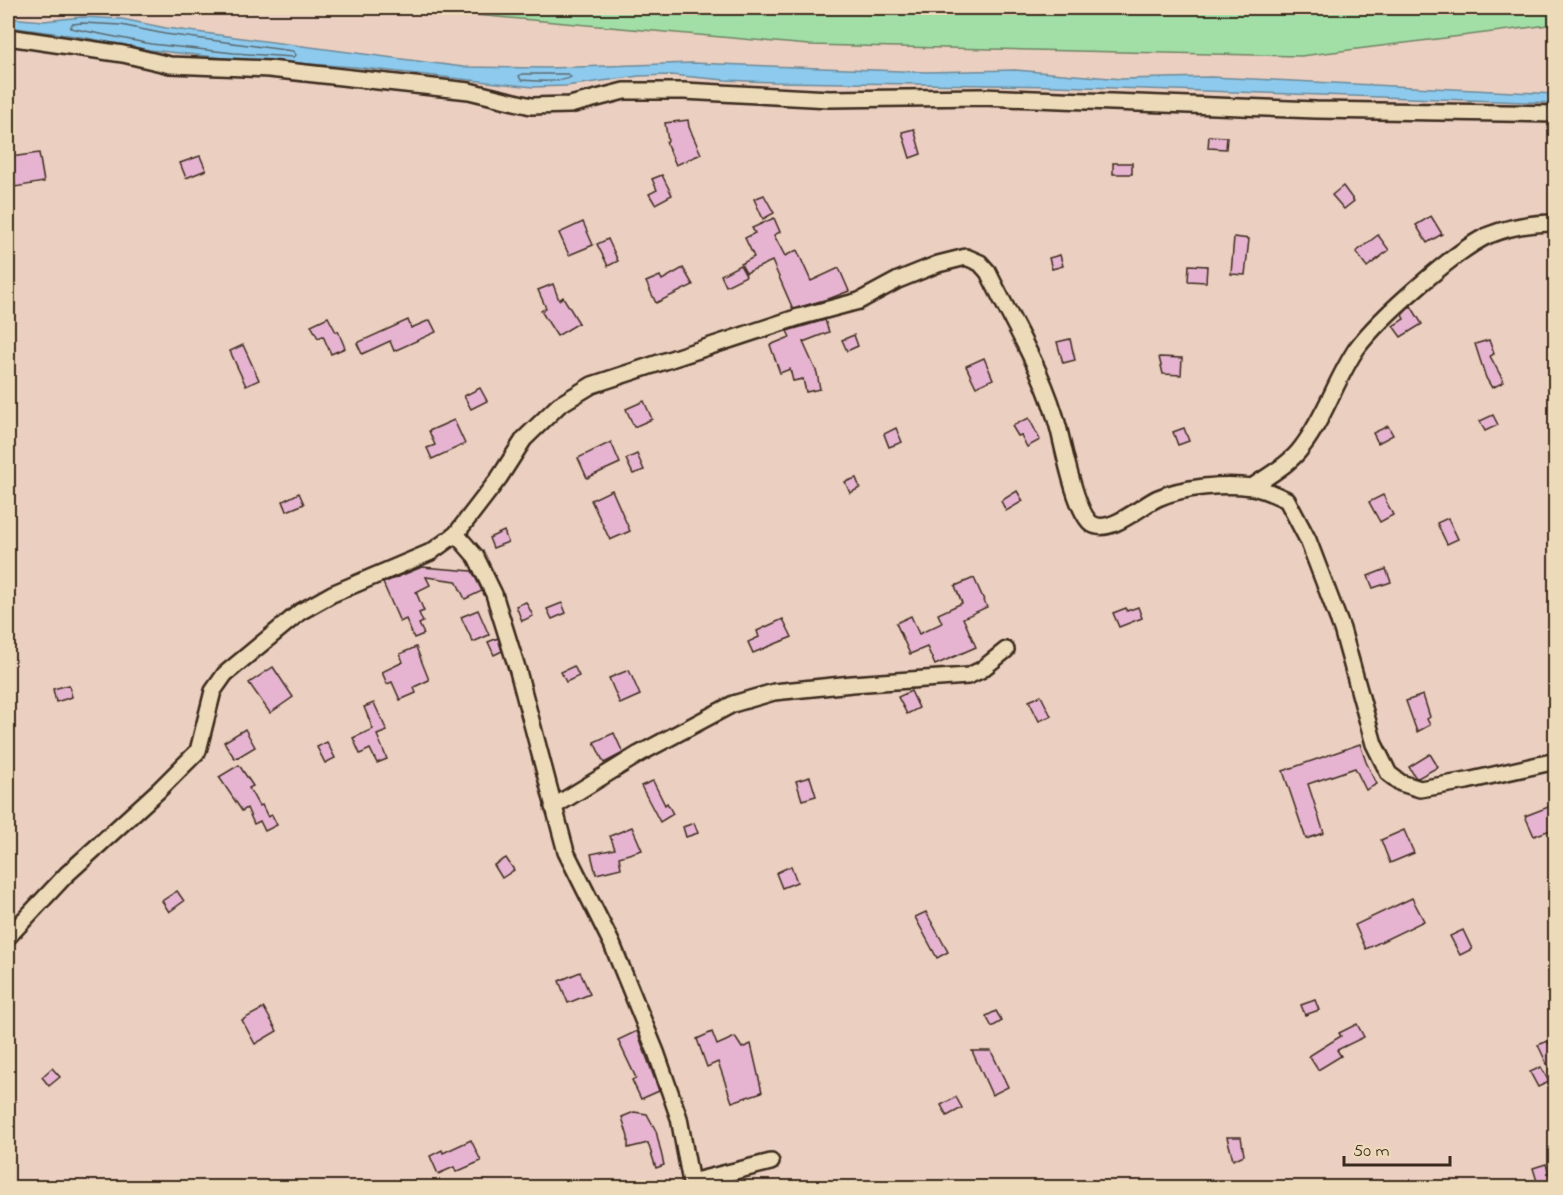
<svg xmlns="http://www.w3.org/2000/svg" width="1563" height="1195" font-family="'Indie Flower',sans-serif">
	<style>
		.green { fill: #a1dfa7; stroke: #6e8462; stroke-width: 1.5 }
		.water { fill: #8dcaed; stroke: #6c8a9a; stroke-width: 1.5 }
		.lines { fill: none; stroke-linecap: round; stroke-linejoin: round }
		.shore { stroke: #5c6a71; stroke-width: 1.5 }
		.building { fill: #e6b4d1; stroke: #3b2a1e; stroke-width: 1.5 }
		.minor-casing { stroke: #3b2a1e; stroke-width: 20 }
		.minor { stroke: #eddab8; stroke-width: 15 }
	</style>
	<rect width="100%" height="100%" fill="#ebcfc0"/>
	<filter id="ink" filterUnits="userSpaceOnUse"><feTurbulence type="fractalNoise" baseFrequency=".0167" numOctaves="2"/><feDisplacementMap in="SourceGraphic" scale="12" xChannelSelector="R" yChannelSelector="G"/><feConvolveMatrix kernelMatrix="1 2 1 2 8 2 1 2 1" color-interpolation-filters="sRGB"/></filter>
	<g filter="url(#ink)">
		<!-- green -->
		<path class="green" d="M398,8H1555L1556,24L1301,56L809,45Z"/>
		<!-- water -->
		<path class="water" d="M82,17L122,19L166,28L463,67L549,68L692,63L926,72L1015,70L1122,79L1211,77L1555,94L1556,103L1055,86L774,82L725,80L671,75L639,76L566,86L533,87L354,67L234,59L150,50L76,36L8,27V18L44,21Z"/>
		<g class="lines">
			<!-- shore -->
			<g class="shore">
				<path d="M82,23L121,25L165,34L293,51L296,55L293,57L234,53L151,44L70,28L72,24Z"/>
				<path d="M522,74H568L571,77C563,83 532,81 521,80L519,76Z"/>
			</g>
		</g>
		<!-- building -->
		<g class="building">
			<path d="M688,120L689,127L701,154L676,165L666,142L668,141L665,123Z"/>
			<path d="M914,129L921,154L910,158L902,132Z"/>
			<path d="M1209,136L1227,137L1226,149L1208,148Z"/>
			<path d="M39,153L44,182L15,187L11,157Z"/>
			<path d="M200,156L206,170L186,178L180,163Z"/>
			<rect x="1113" y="163" width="19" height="11"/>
			<path d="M662,175L672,195L655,204L649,194L657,190L652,179Z"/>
			<path d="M1343,186L1354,201L1344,209L1332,195Z"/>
			<path d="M764,195L774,213L763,219L754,199Z"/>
			<path d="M1431,216L1442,234L1427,243L1416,225Z"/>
			<path d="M774,218L780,232L774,235L785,256L797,250L811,281L839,268L849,291L831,298L793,309L772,261L746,273L741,264L754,257L745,238L755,233L752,228Z"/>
			<path d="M583,222L593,245L569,255L559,233Z"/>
			<path d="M1378,235L1389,250L1367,267L1356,252Z"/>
			<path d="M1234,237L1249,239L1245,275L1231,274Z"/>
			<path d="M608,239L618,261L608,266L597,244Z"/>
			<path d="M1060,255L1063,266L1052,269L1049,258Z"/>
			<path d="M740,265L746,276L726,286L721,275Z"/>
			<path d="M1189,265L1207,266L1206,282L1188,281Z"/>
			<path d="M683,268L693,285L656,303L646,282L660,276L662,280Z"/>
			<path d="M553,284L559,300L563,297L579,323L557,336L541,311L546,308L538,290Z"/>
			<path d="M1411,306L1422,324L1401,337L1393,326L1404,319L1402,315Z"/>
			<path d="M328,317L336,332L338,331L345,348L331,354L323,336L318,338L311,325Z"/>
			<path d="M408,320L411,328L430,320L436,332L394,351L390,341L362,354L357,343Z"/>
			<path d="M825,320L829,332L803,342L817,373L820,389L806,392L803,379L793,381L790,369L780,373L770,345L790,337L787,331Z"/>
			<path d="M854,335L858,346L847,351L842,340Z"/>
			<path d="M1070,339L1075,360L1063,363L1057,342Z"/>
			<path d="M1489,340L1494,354L1490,356L1504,382L1492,388L1486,378L1475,344Z"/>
			<path d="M243,345L259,380L246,386L230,351Z"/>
			<path d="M1159,357L1182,358L1181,375L1163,374Z"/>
			<path d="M984,358L993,379L976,387L966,366Z"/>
			<path d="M480,388L487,401L471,409L464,396Z"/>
			<path d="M644,401L652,419L634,427L626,409Z"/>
			<path d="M1493,415L1498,425L1485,431L1480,421Z"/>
			<path d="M1029,418L1040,440L1027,447L1021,435L1018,436L1012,426Z"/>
			<path d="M454,420L465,444L432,459L427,448L435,445L429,431Z"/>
			<path d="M1388,426L1393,435L1378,443L1373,433Z"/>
			<path d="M896,428L902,442L889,447L884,434Z"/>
			<path d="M1184,428L1189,441L1178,445L1173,432Z"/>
			<path d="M611,442L620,463L587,478L578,458Z"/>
			<path d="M637,454L644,470L633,474L626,459Z"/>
			<path d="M856,478L860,488L850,493L845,482Z"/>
			<path d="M612,490L630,531L610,540L591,500Z"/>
			<path d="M1017,491L1023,501L1006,511L1001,501Z"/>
			<path d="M299,493L304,504L287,511L283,501Z"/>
			<path d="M1383,495L1393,515L1380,522L1369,502Z"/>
			<path d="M1448,518L1458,539L1447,544L1437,523Z"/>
			<path d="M504,531L508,542L493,548L489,538Z"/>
			<path d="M422,567L472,571L482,591L465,599L456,581L426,577L430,585L416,592L424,611L419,613L423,622L419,624L424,634L414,638L406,619L400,622L383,583Z"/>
			<path d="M1386,569L1391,582L1373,588L1368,576Z"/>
			<path d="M974,578L987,607L963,618L976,647L935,665L927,647L910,654L896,623L911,616L919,634L942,623L938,614L962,603L955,586Z"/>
			<path d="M526,602L533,616L522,621L516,606Z"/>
			<path d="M562,603L566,613L552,619L547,609Z"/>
			<path d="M1138,607L1142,618L1119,627L1113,613L1126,608L1127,611Z"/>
			<path d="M478,610L489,635L473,642L461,617Z"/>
			<path d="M783,619L792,637L753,653L748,642L759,637L757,631Z"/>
			<path d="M498,638L502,651L494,655L488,642Z"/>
			<path d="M416,647L429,680L414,687L416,693L400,700L392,682L387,684L382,672L403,662L400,654Z"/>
			<path d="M574,666L579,676L566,682L561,672Z"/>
			<path d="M273,667L293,697L270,713L249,683Z"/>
			<path d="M629,670L640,695L620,704L609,678Z"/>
			<path d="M69,685L72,697L56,702L53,689Z"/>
			<path d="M911,691L919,708L907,714L898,697Z"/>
			<path d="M1423,695L1430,717L1427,719L1430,725L1417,732L1406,701Z"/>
			<path d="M1041,696L1051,716L1039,721L1029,701Z"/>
			<path d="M374,703L387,731L377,735L387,759L377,763L370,749L360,754L353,738L373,729L364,707Z"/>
			<path d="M245,729L255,747L235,759L224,742Z"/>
			<path d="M614,733L623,753L604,763L594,742Z"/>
			<path d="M327,742L335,758L325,763L317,747Z"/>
			<path d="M1360,744L1366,762L1377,784L1366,790L1355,768L1308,784L1324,833L1306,839L1283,771Z"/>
			<path d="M1430,754L1438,767L1418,778L1415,777L1409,767Z"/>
			<path d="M239,765L253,786L249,788L259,806L262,805L268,817L272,815L277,825L265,831L260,821L254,824L247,808L242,811L219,777Z"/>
			<path d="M810,777L816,796L802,800L796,781Z"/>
			<path d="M653,781L665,805L667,803L673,814L660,822L641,786Z"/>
			<path d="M1556,804V828L1534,836L1525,816Z"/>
			<path d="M694,823L698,833L686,837L683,827Z"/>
			<path d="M632,827L642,850L619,857L621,868L596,874L591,854L615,849L610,836Z"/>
			<path d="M1404,830L1414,853L1390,863L1381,840Z"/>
			<path d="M506,858L514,870L502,878L494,865Z"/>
			<path d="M791,866L797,882L782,888L776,873Z"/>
			<path d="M177,891L184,901L169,912L162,901Z"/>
			<path d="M1412,898L1424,921L1366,949L1355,925Z"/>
			<path d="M926,912L948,952L937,958L915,917Z"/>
			<path d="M1463,930L1472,949L1460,955L1450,936Z"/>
			<path d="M580,972L590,994L568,1003L559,981Z"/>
			<path d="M1315,1000L1319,1010L1305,1015L1301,1005Z"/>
			<path d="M264,1008L277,1031L255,1044L242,1020Z"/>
			<path d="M996,1011L1002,1021L992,1027L986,1016Z"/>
			<path d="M1357,1024L1364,1037L1337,1050L1341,1056L1318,1070L1309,1056L1341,1036L1339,1033Z"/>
			<path d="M637,1031L659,1091L641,1099L632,1080L636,1078L618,1040Z"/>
			<path d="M712,1032L717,1045L735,1037L742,1048L751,1044L762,1092L732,1102L718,1062L707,1067L697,1039Z"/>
			<path d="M1548,1041L1556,1057V1083L1538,1045Z"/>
			<path d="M972,1051H991L1008,1087L992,1095Z"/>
			<path d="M1541,1067L1549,1082L1538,1087L1530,1072Z"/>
			<path d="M52,1068L60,1077L49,1086L42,1077Z"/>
			<path d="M956,1097L962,1108L947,1116L941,1105Z"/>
			<path d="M634,1112L647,1114L656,1131L664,1165L656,1168L648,1143L628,1148V1137L622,1117Z"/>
			<path d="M1227,1137H1241L1244,1155L1233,1160Z"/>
			<path d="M471,1140L481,1161L456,1172L454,1167L438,1174L430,1156L442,1150L443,1153Z"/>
			<path d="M1546,1164L1552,1183L1539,1188L1533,1168Z"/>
		</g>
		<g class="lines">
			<!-- minor casing -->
			<g class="minor-casing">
				<g id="minor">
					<path d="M8,37L123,54L170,65L269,69L469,91L531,106L570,105L624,91H684L830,99L982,97L1316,110L1556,114"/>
					<path d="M1252,487C1269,475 1290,464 1302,447C1325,417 1336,379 1357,348C1378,319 1457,249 1489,235C1511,226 1532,223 1556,223"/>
					<path d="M456,534L476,557L494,594L518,671L566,852L612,944L656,1052L679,1118L692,1188"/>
					<path d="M553,807L639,754L733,704L774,692L852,684L968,676L981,670L1006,650"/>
					<path d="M8,937L66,875L159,790L198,751L213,691L225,674L300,612L332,594L431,552L456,534L499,478L524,439L559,405L592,385L799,317L859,301L898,280L938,264L966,257L980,263L988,272C1013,324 1045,374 1059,430C1064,450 1076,513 1092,524C1110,535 1142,505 1158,498C1183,487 1225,483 1252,487C1264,489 1276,495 1287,500L1308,540L1342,629L1374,744L1389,774L1401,783L1420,789L1467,781L1556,761"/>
					<path d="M691,1182L771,1162"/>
				</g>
			</g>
			<!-- minor -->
			<use href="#minor" class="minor"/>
		</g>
	</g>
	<!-- margin -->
	<rect width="1563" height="1195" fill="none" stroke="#eddab8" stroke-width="30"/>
	<rect x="15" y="15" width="1533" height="1165" fill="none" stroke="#3b2a1e" stroke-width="2" filter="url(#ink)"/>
	<!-- scale -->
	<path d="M1344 1156v9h106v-9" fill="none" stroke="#3b2a1e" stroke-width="3"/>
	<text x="1353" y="1156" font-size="18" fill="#3b2a1e" stroke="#eddab8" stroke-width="4.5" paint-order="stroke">50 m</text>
</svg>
